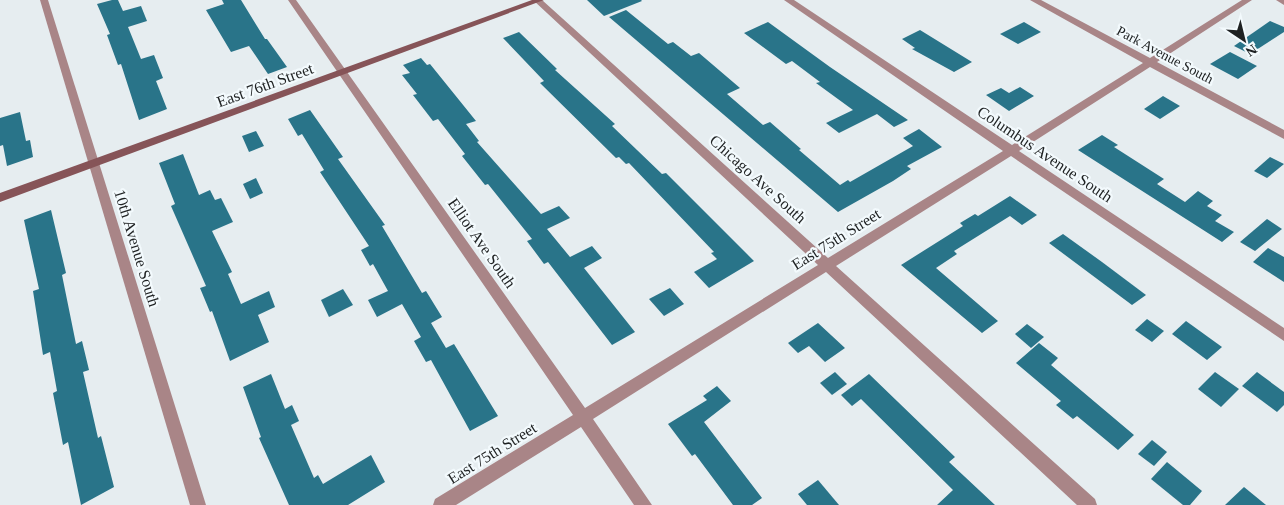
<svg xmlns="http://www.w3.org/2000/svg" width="1284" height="505" font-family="'Times New Roman',serif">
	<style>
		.building { fill: #297489 }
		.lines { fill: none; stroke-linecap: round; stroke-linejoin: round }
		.street { fill: #a98587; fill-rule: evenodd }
		.secondary { fill: #865458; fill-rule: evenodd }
		.labels { text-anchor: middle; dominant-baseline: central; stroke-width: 4.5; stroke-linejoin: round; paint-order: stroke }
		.far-street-label { font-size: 14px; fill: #1e2122; stroke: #f3fafd }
		.street-label { font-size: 16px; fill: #1e2122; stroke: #f3fafd }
	</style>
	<rect width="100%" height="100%" fill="#e6edf0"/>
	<!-- building -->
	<g class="building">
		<path d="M112,0H118L123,11L141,6L147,21L128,27L141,59L154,55L163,78L156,81L167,109L139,120L121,64L118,65L107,35L110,34L97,4Z"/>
		<path d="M222,0H241L265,39H267L287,67L268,74L249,46L231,52L206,10L224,4Z"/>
		<path d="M587,0H641L642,1L604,16Z"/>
		<path d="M626,10L668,44L673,42L691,56L699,53L740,88L727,94L763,125L770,122L801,149L799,150L840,185L848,180L850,182L913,146L903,138L919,129L942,147L907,166L911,169L893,181L838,212L609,17Z"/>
		<path d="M1270,21L1284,27V32L1250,54L1234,46Z"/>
		<path d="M768,22L830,67L908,120L894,127L877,114L839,133L826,123L853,110L816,83L820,82L792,61L786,64L744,33Z"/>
		<path d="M1024,22L1041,32L1018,44L1000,34Z"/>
		<path d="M920,30L972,62L954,72L912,49L915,48L902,39Z"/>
		<path d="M519,32L557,69L555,70L615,124L612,126L662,174L666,173L754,261L709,288L694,272L717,259L711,253L714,252L629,163L626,164L619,157L616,158L540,83L544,81L503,38Z"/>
		<path d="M1230,52L1257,66L1238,79L1210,64Z"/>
		<path d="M421,58L427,65L430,64L476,121L466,124L479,141L477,142L541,214L559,206L570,218L547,229L570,257L592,246L602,258L584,268L635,332L612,345L548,262L544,264L527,241L532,239L488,184L485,185L462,156L465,154L438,119L433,121L413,95L417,94L402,75L410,73L403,65Z"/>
		<path d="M1020,87L1034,96L1009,111L986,95L1001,88L1009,93Z"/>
		<path d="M1163,96L1180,106L1160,119L1144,109Z"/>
		<path d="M310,110L343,157L338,159L385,225L382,226L422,293L426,291L442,317L431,323L446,348L454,344L498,416L470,431L431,360L426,362L414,341L421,337L402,304L377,317L368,300L388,291L373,264L370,266L361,250L369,246L320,172L324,170L302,134L298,136L288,119Z"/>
		<path d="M20,112L26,141L30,140L33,157L7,166L3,145L0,146V118Z"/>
		<path d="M256,131L264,146L249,152L242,136Z"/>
		<path d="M1102,135L1118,145L1114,147L1164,179L1157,184L1185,202L1198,191L1213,201L1207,206L1222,215L1215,221L1234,232L1222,242L1078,150Z"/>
		<path d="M183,154L199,195L210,190L215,200L221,198L233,222L212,231L232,272L228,274L241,304L269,291L275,307L258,315L269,342L230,361L212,311L210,312L200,288L206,286L171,206L175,204L159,163Z"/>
		<path d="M1270,157L1284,164L1267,178L1254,171Z"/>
		<path d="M256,178L263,193L250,199L243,184Z"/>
		<path d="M1010,196L1037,215L1022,225L1010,216L954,251L957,254L936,268L998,321L982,333L901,265L963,226L960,223L975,214L978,216Z"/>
		<path d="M51,210L66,273L62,275L76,344L82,341L89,370L83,372L98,438L101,436L114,487L81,505L68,442L63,445L53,393L57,391L50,352L43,355L33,291L39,289L24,220Z"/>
		<path d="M1267,219L1282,229L1255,251L1240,242Z"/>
		<path d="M1063,234L1102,262L1146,295L1132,305L1049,243Z"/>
		<path d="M1268,248L1284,257V282L1253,262Z"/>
		<path d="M670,288L684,304L664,316L649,299Z"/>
		<path d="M343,289L353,305L329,317L321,300Z"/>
		<path d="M1147,319L1164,331L1152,342L1135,330Z"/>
		<path d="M1186,321L1222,347L1207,360L1172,334Z"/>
		<path d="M818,323L845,348L825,362L809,346L798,353L788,343Z"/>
		<path d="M1027,324L1044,337L1031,348L1015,334Z"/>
		<path d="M1039,343L1058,358L1051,365L1134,435L1118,450L1077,416L1073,419L1056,405L1061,401L1016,363Z"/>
		<path d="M835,372L847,384L832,395L820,383Z"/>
		<path d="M1215,372L1239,389L1221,407L1198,389Z"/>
		<path d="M1257,372L1284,392V405L1277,412L1242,386Z"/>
		<path d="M271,374L285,409L292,405L299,421L291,425L314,478L318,475L323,484L371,455L385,482L348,505H289L259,438L261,437L243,387Z"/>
		<path d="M869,374L955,457L949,462L995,505H937L953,490L861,399L852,406L841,395Z"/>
		<path d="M717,386L731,401L704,422L762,498L752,505H733L695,454L692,456L668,424L707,400L703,396Z"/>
		<path d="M1152,440L1167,452L1154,466L1138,454Z"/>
		<path d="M1167,462L1202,491L1190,505H1183L1151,479Z"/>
		<path d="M818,480L839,505H807L798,494Z"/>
		<path d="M1244,487L1266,505H1225Z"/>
	</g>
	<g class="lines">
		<!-- street -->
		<g class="street">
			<path d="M40,0H48L206,505H190Z"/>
			<path d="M288,0H296L585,408L818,265L533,0H542L828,258L1003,151L784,0H794L1012,145L1143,63L1030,0H1041L1150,58L1242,0H1252L1157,62L1284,130V139L1150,67L1019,151L1284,328V341L1011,156L836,266L1095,499L1097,505H1077L826,272L593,419L652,505H634L581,427L456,505H433L435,499L573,415Z"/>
			<path d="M1276,0H1284V5Z"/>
		</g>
		<!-- secondary -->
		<path class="secondary" d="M532,0H544L0,202V193Z"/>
	</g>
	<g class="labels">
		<!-- far-street labels -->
		<g class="far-street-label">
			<text transform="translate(1165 55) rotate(28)">Park Avenue South</text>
		</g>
		<!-- street labels -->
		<g class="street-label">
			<text transform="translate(265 85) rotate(-20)">East 76th Street</text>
			<text transform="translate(1045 154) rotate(34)">Columbus Avenue South</text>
			<text transform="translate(758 179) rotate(42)">Chicago Ave South</text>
			<text transform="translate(836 239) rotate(-32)">East 75th Street</text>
			<text transform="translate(482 243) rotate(55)">Elliot Ave South</text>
			<text transform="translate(137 248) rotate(73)">10th Avenue South</text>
			<text transform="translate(492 453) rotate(-32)">East 75th Street</text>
		</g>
	</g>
	<!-- north arrow -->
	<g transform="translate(1244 40) rotate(145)" stroke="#f3fafd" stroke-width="4" paint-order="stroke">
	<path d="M0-4L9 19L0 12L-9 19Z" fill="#1e2122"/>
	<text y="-8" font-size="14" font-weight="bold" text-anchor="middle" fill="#1e2122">N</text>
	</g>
</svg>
